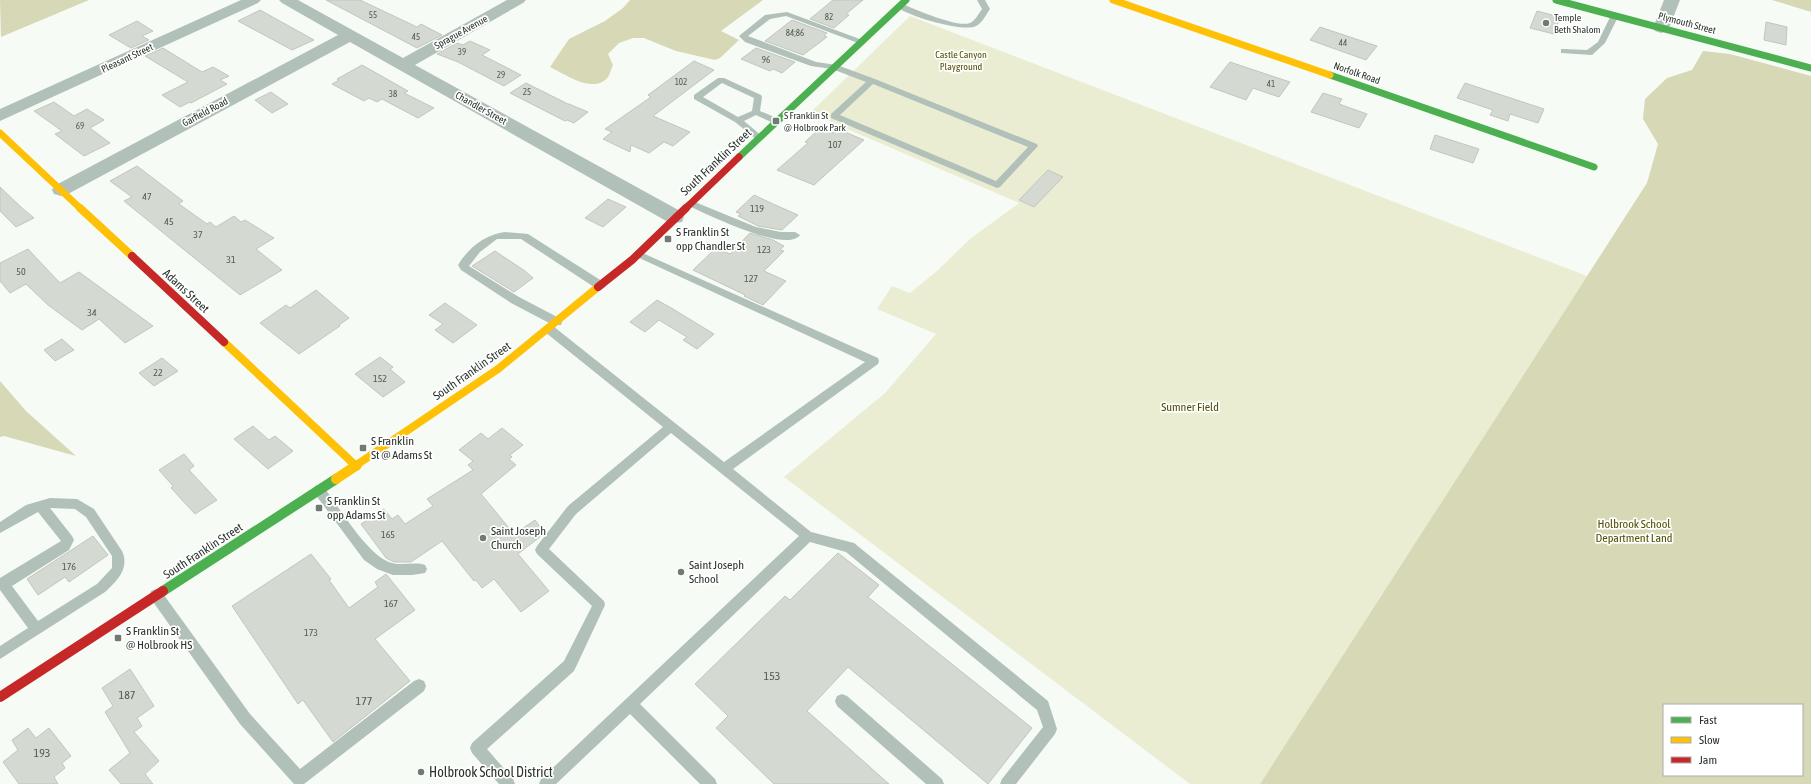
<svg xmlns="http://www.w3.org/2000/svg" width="1811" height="784" font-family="'Asap Condensed',sans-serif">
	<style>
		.green { fill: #ebedd3 }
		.forest { fill: #d7d8b5; fill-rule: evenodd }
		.building { fill: #d4d9d1; stroke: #c2c6bf }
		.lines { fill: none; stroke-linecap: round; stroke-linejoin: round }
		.lane { fill: #b2c0ba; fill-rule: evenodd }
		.street { fill: #b2c0ba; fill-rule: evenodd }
		.fast-far1 { stroke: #4caf50; stroke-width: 7 }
		.fast { stroke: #4caf50; stroke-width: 10 }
		.slow-far2 { stroke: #ffc107; stroke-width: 7 }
		.slow-far1 { stroke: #ffc107; stroke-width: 8 }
		.slow { stroke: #ffc107; stroke-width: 10 }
		.jam-far2 { stroke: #c62828; stroke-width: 7 }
		.jam-far1 { stroke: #c62828; stroke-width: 8 }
		.jam { stroke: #c62828; stroke-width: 10 }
		.poi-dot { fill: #717a73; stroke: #fff; stroke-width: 1.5 }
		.labels { text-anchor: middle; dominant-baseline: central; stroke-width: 3.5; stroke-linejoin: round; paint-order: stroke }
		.far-number-label { font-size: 9px; fill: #545d55 }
		.far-poi-label { font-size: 10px; fill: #2a342c; stroke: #fff; text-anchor: start }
		.far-street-label { font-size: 10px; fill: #2a342c; stroke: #fff }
		.far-park-label { font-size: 10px; fill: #534f02; stroke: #fff }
		.number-label { font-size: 10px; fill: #545d55 }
		.street-label { font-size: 12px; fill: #2a342c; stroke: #fff }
		.poi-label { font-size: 12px; fill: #2a342c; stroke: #fff; text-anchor: start }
		.park-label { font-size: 12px; fill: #534f02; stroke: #fff }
		.near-number-label { font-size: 12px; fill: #545d55 }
		.near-poi-label { font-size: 14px; fill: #2a342c; stroke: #fff; text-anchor: start }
	</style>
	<rect width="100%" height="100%" fill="#f6fbf6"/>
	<!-- green -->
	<path class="green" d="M910,16L1587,276L1260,784H1190L784,477L885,393L936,334L877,309L892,286L910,293L937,271L970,239L1019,203L810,113Z"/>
	<!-- forest -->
	<g class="forest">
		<path d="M0,0H89L1,37Z"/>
		<path d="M630,0H763L721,31L739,40L720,58L715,60L676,51L644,38H633L619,43L608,54L613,65C611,69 610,74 608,77C594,95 565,74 550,67L569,39L605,21L623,8Z"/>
		<path d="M1772,0H1811V12Z"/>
		<path d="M1703,51L1730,54L1811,76V784H1260L1647,183L1658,144L1643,119L1645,99L1667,78L1692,70ZM1664,705H1802V775H1664Z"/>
		<path d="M0,381L26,411L76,456L4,436L0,437Z"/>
	</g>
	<!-- building -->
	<g class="building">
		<path d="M326,0H360L417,27L421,24L442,35L417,48Z"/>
		<path d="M833,0H863L846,14L849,15L834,28L810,19Z"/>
		<path d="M260,10L314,40L292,50L238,21Z"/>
		<path d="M1537,11L1560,17L1554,34L1530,28Z"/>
		<path d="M792,20L827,33L824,36L827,37L803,55L765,41Z"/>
		<path d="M137,21L153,31L142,36L149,40L131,48L109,35Z"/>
		<path d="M1766,22L1787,27L1786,45L1764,40Z"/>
		<path d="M1320,27L1377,46L1366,60L1310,40Z"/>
		<path d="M470,41L490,50L482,55L521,75L504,86L458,62L437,54L457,43L463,45Z"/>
		<path d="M163,48L202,72L213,67L229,76L220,80L227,84L191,103L190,102L180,107L162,95L188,82L145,56Z"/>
		<path d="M756,48L795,62L782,73L773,69L770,71L741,59Z"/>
		<path d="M694,61L714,70L653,116L690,132L673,146L664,142L649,153L631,145L630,152L603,139L612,132L605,129L651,97L648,95Z"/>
		<path d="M1230,62L1290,82L1279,97L1253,88L1246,100L1210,87Z"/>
		<path d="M362,65L408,91L404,93L434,108L418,118L382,99L377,102L369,98L364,101L332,84L339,80L337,79Z"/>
		<path d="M526,83L568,104H569L588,112L574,123L567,120L565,121L510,93Z"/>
		<path d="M1465,83L1544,109L1538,123L1510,114L1508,121L1490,115L1493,110L1457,98Z"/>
		<path d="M271,92L288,104L272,113L255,100Z"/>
		<path d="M1323,93L1342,99L1339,104L1367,114L1359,128L1311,112Z"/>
		<path d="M54,102L74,116L87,109L104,120L90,128L110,143L84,156L55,134L62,131L34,111Z"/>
		<path d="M820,128L833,133L838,129L864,140L814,185L777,170L808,143L805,142Z"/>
		<path d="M1435,135L1479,149L1473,163L1430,149Z"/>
		<path d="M137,166L183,201L179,204L207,224L210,222L216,227L234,216L241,222L245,220L274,238L256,249L282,270L240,295L124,201L132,197L110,181Z"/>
		<path d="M1048,170L1063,177L1034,207L1019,200Z"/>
		<path d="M0,187L22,208L34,218L16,227L0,211Z"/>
		<path d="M754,195L773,204L798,215L782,230L758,226L738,216L741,214L736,212Z"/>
		<path d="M608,199L626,207L603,227L585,218Z"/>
		<path d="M750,233L773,240L784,246L780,250L784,251L764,271L786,281L763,305L744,296L745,295L693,270L716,248L730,254Z"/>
		<path d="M28,249L60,283L79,272L153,326L125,343L99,319L82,330L48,305L26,284L10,293L0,281V263Z"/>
		<path d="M495,251L525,271L533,278L514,292L472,266Z"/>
		<path d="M316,290L349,318L339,325L340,326L299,354L260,323L286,305L290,308Z"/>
		<path d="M657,300L673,309L714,334L697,349L683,340L687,337L659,320L645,332L630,322Z"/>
		<path d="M445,303L477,325L453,343L435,330L443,324L429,315Z"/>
		<path d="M62,339L74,350L55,361L44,350Z"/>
		<path d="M380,357L393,367L390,369L405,382L383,397L355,374Z"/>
		<path d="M162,358L178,371L154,386L139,373Z"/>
		<path d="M253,426L269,440L275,436L293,451L268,469L234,439Z"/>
		<path d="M502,428L523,445L510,455L512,457L509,459L516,465L481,494L514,534L535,520L545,533L518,554L549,591L521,612L494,579L482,588L476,580L474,581L442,541L411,562H394L386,558L361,524L384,509L392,519L398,515L405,524L433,506L427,499L473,470L468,465L473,461L459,450L481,433L488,439Z"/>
		<path d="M184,454L194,466L189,470L217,500L195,514L171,488L173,486L159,470Z"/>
		<path d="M93,536L108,555L69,582L65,577L38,595L27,579Z"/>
		<path d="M838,553L879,585L868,597L1032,728L988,784L848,667L807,711L889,784H774L716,728L728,716L695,684L785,596L790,600Z"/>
		<path d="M311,554L331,579L329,580L349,608L378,587L375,582L386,574L415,610L375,639L410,681L333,742L303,700L298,704L232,606Z"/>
		<path d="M130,669L154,706L137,718L142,726L134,732L159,761L145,774L153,784H121L109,770L130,753L105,712L113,706L102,688Z"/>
		<path d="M28,728L36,738L49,728L71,756L62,763L65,768L54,777L58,784H19L3,762L18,750L12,740Z"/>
	</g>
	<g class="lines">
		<!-- lane -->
		<g class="lane">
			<path d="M977,0H985L990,9C986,15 982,23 976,26C963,33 905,15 895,6L899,4H902C915,9 957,28 970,23C975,21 979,13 982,9Z"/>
			<path d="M787,12L865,41L861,43H858L786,16L770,19L748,36L816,62L837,65L875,79L1037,144L1038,146L1000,187L997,188L831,118V114L866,82L832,69L811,66L745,42L739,36L765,15ZM873,84L1028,147L996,181L840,115Z"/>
			<path d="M1612,13H1618L1619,15L1605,43L1592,55L1561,53V49H1564L1587,50L1598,42Z"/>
			<path d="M718,78H724L761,95L762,97L760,111L779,119V123H773L756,115L744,121L763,137L762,139H756L735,122L694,99V95ZM722,83L754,98L752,111L738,117L703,97Z"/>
			<path d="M690,200L756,227L781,232H795L800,235C787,254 704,213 687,205L685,203Z"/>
			<path d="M505,232L528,234L605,283L606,286L601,290L597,289L521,239H497L480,252L469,266L519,297L561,319L562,322L561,325H553L511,303L461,270L458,265C468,248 486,234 505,232Z"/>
			<path d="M638,251L878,358L879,361L878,364L733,469L811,532L854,543L1048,701L1057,729L1055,734L1016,784H1000L1002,779L1043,727L1037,710L846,552L810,542L640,704L715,779L717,784H700L630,714L556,784H539L541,779L799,536L671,433L576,514L549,549L604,601L605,605L574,671L487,749L513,779L515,784H499L472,753L470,748L472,743L564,661L592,606L537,554L535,550L537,546L568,506L663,427L545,332L544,329L545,326H553L724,462L865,362L635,256L633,254L635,252Z"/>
			<path d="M319,485L323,486C339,507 366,553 389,562C401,567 414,561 425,565L427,569L425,573L412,575H393L377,569L364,560L315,494L313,490L315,486Z"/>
			<path d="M50,498L77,499L94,509L122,551C130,568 117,581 105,592L0,659V646L28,628L0,590V578L61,541L38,512L0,533V522L26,505ZM50,508L75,509L86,517L112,556V568L97,584L38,621L12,586L69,550L74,540L72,536Z"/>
			<path d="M156,589L161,591L250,714L300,769L414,681L419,679L424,681L426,686L424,691L304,784H294L240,724L151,599L150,595L151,591Z"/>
			<path d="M842,694L847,696L942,779L944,784H926L837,706L835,701L837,696Z"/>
		</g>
		<!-- street -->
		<g class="street">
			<path d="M241,0H261L258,3L0,121V109Z"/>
			<path d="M279,0H298L403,58L507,0H526L523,3L415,65L682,212L684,217L682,222L675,223L668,222L350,42L68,194L61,196L54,194L52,190L54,186L338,35L282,3Z"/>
			<path d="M1664,0H1680L1669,28L1667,31L1661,33L1655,31L1653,28Z"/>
		</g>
		<!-- fast-far1 -->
		<g class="fast-far1">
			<path d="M1556,0L1811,68"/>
			<path d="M1330,75L1594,167"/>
			<path d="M739,157L906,0"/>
		</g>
		<!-- fast -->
		<path class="fast" d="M163,591L336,479"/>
		<!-- slow-far2 -->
		<g class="slow-far2">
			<path d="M1113,0L1330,75"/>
			<path d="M0,133L81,209"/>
		</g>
		<!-- slow-far1 -->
		<g class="slow-far1">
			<path d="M80,208L132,256"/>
			<path d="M224,342L356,466"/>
			<path d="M355,466L498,369L598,287"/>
		</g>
		<!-- slow -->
		<g class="slow">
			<path d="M355,465L356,466"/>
			<path d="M336,479L357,465"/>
		</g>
		<!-- jam-far2 -->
		<path class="jam-far2" d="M685,209L739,157"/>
		<!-- jam-far1 -->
		<g class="jam-far1">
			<path d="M132,256L224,342"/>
			<path d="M598,287L632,260L686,208"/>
		</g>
		<!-- jam -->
		<path class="jam" d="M0,697L163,591"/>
	</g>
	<!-- markers -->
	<g class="poi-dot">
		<circle cx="1546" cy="23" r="4"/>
		<rect x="772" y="117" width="8" height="8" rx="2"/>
		<rect x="664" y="235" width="8" height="8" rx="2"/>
		<rect x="359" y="444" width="8" height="8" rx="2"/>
		<rect x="315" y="504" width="8" height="8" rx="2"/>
		<circle cx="483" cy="538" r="4"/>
		<circle cx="681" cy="572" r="4"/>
		<rect x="114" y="634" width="8" height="8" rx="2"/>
		<circle cx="421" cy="772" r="4"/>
	</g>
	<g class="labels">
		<!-- far-number labels -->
		<g class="far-number-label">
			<text x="373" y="15">55</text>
			<text x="829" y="17">82</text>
			<text x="795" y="33">84;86</text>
			<text x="416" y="37">45</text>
			<text x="1343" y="43">44</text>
			<text x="462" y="52">39</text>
			<text x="766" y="60">96</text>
			<text x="501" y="75">29</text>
			<text x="681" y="82">102</text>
			<text x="1271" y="84">41</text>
			<text x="527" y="92">25</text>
			<text x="393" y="94">38</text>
			<text x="80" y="126">69</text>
		</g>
		<!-- far-poi labels -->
		<g class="far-poi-label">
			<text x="1554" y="17">Temple<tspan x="1554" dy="12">Beth Shalom</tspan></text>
			<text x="784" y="115">S Franklin St<tspan x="784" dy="12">@ Holbrook Park</tspan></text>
		</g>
		<!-- far-street labels -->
		<g class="far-street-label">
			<text transform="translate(1687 23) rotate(15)">Plymouth Street</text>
			<text transform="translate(461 32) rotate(-29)">Sprague Avenue</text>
			<text transform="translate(127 58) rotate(-25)">Pleasant Street</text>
			<text transform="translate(1357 73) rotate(19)">Norfolk Road</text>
			<text transform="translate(481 108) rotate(29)">Chandler Street</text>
			<text transform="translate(205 112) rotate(-28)">Garfield Road</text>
		</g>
		<!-- far-park labels -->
		<g class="far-park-label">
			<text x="961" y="54">Castle Canyon<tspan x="961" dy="12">Playground</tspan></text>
		</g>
		<!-- number labels -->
		<g class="number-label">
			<text x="835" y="144">107</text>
			<text x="147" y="196">47</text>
			<text x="757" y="208">119</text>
			<text x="169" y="221">45</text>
			<text x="198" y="234">37</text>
			<text x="764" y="249">123</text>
			<text x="231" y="259">31</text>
			<text x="21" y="271">50</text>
			<text x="751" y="278">127</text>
			<text x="92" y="312">34</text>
			<text x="158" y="372">22</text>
			<text x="380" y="378">152</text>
			<text x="388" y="534">165</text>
			<text x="69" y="566">176</text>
			<text x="391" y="603">167</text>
			<text x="311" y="632">173</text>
		</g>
		<!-- street labels -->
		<g class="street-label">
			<text transform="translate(716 162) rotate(-43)">South Franklin Street</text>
			<text transform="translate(186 291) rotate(43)">Adams Street</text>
			<text transform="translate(472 371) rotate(-35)">South Franklin Street</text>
			<text transform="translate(203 551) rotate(-33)">South Franklin Street</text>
		</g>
		<!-- poi labels -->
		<g class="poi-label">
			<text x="676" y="232">S Franklin St<tspan x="676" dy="14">opp Chandler St</tspan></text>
			<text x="371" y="441">S Franklin<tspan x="371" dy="14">St @ Adams St</tspan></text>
			<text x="327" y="501">S Franklin St<tspan x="327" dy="14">opp Adams St</tspan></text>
			<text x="491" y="531">Saint Joseph<tspan x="491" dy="14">Church</tspan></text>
			<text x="689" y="565">Saint Joseph<tspan x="689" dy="14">School</tspan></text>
			<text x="126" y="631">S Franklin St<tspan x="126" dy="14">@ Holbrook HS</tspan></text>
		</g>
		<!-- park labels -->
		<g class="park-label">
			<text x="1190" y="407">Sumner Field</text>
			<text x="1634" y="524">Holbrook School<tspan x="1634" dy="14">Department Land</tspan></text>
		</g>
		<!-- near-number labels -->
		<g class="near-number-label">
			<text x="772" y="676">153</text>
			<text x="127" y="695">187</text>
			<text x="364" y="701">177</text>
			<text x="42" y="753">193</text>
		</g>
		<!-- near-poi labels -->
		<g class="near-poi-label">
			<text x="429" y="772">Holbrook School District</text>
		</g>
	</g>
	<!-- legend -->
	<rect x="1663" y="704" width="140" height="72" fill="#ffffff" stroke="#aaaeab"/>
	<rect x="1671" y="717" width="20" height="6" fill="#4caf50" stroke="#aaaeab"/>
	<text x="1699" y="724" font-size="12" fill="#2a342c">Fast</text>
	<rect x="1671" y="737" width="20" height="6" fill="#ffc107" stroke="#aaaeab"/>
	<text x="1699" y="744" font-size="12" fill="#2a342c">Slow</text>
	<rect x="1671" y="757" width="20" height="6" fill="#c62828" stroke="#aaaeab"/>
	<text x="1699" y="764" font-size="12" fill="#2a342c">Jam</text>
</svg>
